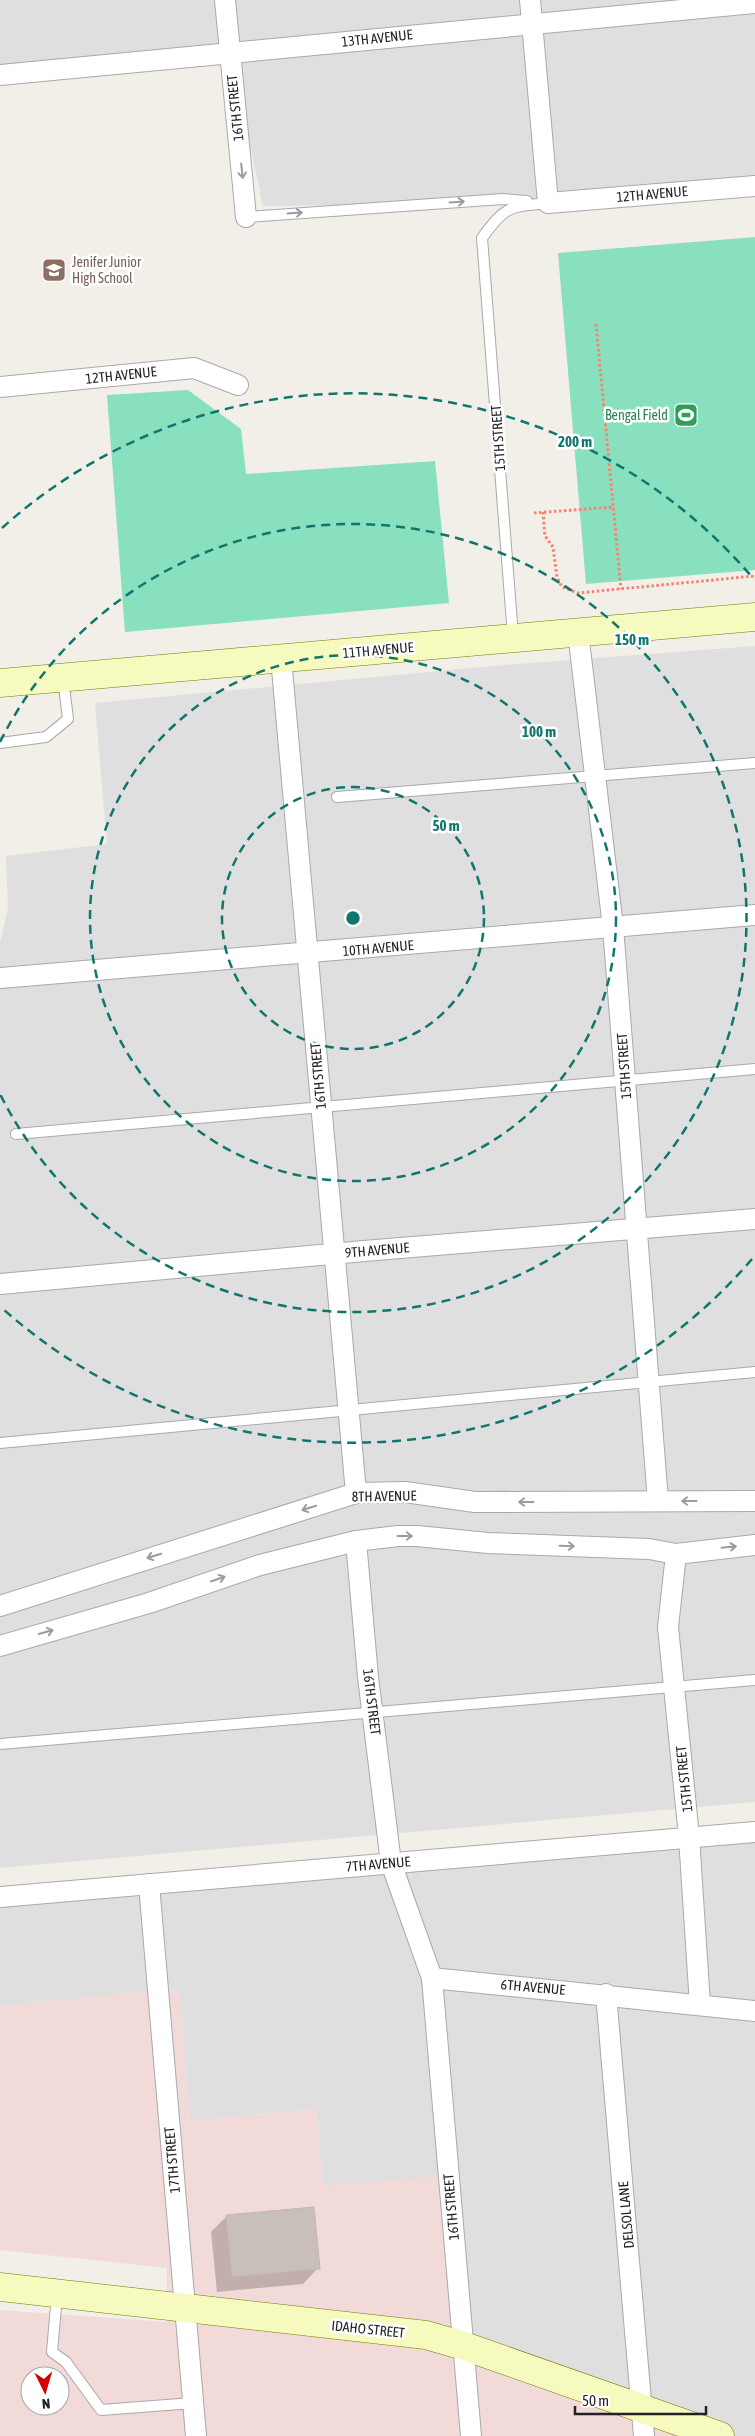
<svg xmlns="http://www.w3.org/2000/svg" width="755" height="2436" font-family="'Asap Condensed',sans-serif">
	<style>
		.residential { fill: #e0dfdf }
		.commercial { fill: #f2dad9; fill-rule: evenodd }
		.pitch { fill: #88e0be }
		.shadow { fill: #0003 }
		.building { fill: #c7bfb8; stroke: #c4b6ab }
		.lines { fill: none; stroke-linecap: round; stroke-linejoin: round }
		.lane-casing { stroke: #a9a9a9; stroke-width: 12 }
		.street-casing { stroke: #a9a9a9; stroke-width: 22 }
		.secondary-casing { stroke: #707d05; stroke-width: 29 }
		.path { stroke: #fa8072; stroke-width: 3; stroke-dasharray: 2.5 2.5; stroke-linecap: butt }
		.lane { stroke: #fff; stroke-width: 10 }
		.street { stroke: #fff; stroke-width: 20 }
		.secondary { stroke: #f7fabf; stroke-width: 28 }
		.oneway { stroke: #9c9c9c }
		.ring { fill: none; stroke: #0f766e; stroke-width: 2.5; stroke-dasharray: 9 6 }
		.labels { text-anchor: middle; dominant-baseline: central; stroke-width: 5; stroke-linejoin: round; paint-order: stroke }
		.street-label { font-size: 14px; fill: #222; stroke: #fff }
		.education-label { font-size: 14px; fill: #785e54; stroke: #fff; text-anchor: start }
		.leisure-label { font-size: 14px; fill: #27864d; stroke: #fff; text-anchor: end }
		.centre { fill: #0f766e; stroke: #fff; stroke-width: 2.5 }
		.ring-label { font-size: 15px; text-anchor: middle; font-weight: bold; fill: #0f766e; stroke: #fff; stroke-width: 5; stroke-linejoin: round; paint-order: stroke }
	</style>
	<rect width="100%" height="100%" fill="#f2efe9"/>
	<!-- residential -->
	<g class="residential">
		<path d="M0,0H755V186L548,203L263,206L230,53L0,75Z"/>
		<path d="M755,646V1802L0,1868V943L8,908L6,856L107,844L95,703L504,665Z"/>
		<path d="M755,1831V2436H720L464,2346L323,2186L316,2109L190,2121L179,1989L0,2006V1897Z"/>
	</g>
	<!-- commercial -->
	<path class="commercial" d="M179,1989L190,2121L316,2109L323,2186L447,2175L464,2346L720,2436H0V2310L167,2322V2268L0,2250V2006ZM30,2376H60V2406H30Z"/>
	<!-- pitch -->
	<g class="pitch">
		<path d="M755,237V570L586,584L558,253Z"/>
		<path d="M188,390L241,429L246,474L435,461L449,603L125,632L107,395Z"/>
	</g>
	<!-- shadow -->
	<path class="shadow" d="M227,2216L318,2268L303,2284L217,2292L211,2232Z"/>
	<!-- building -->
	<path class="building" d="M314,2207L320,2269L232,2277L226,2215Z"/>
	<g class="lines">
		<!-- lane casing -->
		<g class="lane-casing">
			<g id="lane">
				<path d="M246,217L503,199L527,201"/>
				<path d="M513,636L482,238C506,205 509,207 548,203"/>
				<path d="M0,743L46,737L68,719L63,678"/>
				<path d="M337,797L755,763"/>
				<path d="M16,1134L755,1069"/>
				<path d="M0,1443L755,1372"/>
				<path d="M0,1744L755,1680"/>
				<path d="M57,2295L52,2352L66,2362L101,2410L193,2403"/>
			</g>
		</g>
		<!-- street casing -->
		<g class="street-casing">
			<g id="street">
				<path d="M225,0L246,217"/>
				<path d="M530,0L548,203L755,186"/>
				<path d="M0,75L755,3"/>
				<path d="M0,387L194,368L238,385"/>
				<path d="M578,632L613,927L658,1501"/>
				<path d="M281,658L356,1493"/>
				<path d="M0,978L755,915"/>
				<path d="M0,1284L364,1251L755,1219"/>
				<path d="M356,1541L368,1677L391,1863L432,1978L471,2436"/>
				<path d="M676,1554L668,1627L689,1837L700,2005"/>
				<path d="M0,1606L356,1493L405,1492L475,1502L755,1501"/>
				<path d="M0,1646L149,1603L260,1565L356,1541L398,1536H417L488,1543L649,1549L676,1554L755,1545"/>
				<path d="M149,1884L196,2436"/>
				<path d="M0,1897L755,1832"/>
				<path d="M432,1978L755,2011"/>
				<path d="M606,1994L644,2436"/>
			</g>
		</g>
		<!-- secondary casing -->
		<g class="secondary-casing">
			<g id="secondary">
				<path d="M0,683L755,617"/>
				<path d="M0,2287L426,2335L464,2346L720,2436"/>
			</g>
		</g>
		<!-- path -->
		<g class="path">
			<path d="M596,324L621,589"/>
			<path d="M543,512L545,536L553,547L557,577L562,587L578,593L755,576"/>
			<path d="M534,513L613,507"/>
		</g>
		<!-- lane -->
		<use href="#lane" class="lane"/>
		<!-- street -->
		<use href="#street" class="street"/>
		<!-- secondary -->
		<use href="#secondary" class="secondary"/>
	</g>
	<!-- one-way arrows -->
	<defs><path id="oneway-shaft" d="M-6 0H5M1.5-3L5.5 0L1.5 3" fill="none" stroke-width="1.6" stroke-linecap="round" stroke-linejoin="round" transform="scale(1.25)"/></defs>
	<g class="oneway">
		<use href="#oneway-shaft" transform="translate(242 171) rotate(84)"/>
		<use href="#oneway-shaft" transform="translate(457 202) rotate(-4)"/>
		<use href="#oneway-shaft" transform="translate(295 213) rotate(-4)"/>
		<use href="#oneway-shaft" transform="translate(689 1501) rotate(180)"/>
		<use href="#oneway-shaft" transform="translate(526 1502) rotate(180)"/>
		<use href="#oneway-shaft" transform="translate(309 1508) rotate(163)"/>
		<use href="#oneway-shaft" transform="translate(405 1536)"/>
		<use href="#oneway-shaft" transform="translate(567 1546) rotate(2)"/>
		<use href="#oneway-shaft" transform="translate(729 1547) rotate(-6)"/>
		<use href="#oneway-shaft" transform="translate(154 1556) rotate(163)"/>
		<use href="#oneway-shaft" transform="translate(218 1579) rotate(-19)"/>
		<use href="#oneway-shaft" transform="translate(46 1632) rotate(-16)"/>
	</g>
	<!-- distance rings -->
	<g class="ring">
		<circle cx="353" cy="918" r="131"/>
		<circle cx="353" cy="918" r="263"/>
		<path d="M0 742A394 394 0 1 1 0 1094"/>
		<path d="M752 1259A525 525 0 0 1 2 1308M2 528A525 525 0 0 1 752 577"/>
	</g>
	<!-- icons -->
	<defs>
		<g id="school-square" transform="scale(1.25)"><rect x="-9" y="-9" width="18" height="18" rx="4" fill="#8d6e63" stroke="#fff"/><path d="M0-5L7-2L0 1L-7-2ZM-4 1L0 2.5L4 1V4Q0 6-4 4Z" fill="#fff"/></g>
		<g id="stadium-square" transform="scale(1.25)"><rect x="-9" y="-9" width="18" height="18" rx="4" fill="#2e9e5b" stroke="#fff"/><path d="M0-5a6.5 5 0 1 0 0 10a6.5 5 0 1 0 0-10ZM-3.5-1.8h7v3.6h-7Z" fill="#fff"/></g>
	</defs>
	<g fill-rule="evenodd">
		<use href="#school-square" x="54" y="270"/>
		<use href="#stadium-square" x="686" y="415"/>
	</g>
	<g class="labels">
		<!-- street labels -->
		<g class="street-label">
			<text transform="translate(377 38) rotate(-6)">13TH AVENUE</text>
			<text transform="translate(235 108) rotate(-96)">16TH STREET</text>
			<text transform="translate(652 194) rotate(-5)">12TH AVENUE</text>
			<text transform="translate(121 375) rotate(-6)">12TH AVENUE</text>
			<text transform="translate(498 438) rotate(-94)">15TH STREET</text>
			<text transform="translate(378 650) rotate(-5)">11TH AVENUE</text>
			<text transform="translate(378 948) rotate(-5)">10TH AVENUE</text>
			<text transform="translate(624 1066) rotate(-94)">15TH STREET</text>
			<text transform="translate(318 1076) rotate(-95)">16TH STREET</text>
			<text transform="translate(377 1250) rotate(-5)">9TH AVENUE</text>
			<text transform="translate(384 1496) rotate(-1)">8TH AVENUE</text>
			<text transform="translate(372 1702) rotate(83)">16TH STREET</text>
			<text transform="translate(684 1779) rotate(-96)">15TH STREET</text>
			<text transform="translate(378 1864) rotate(-5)">7TH AVENUE</text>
			<text transform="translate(533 1987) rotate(5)">6TH AVENUE</text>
			<text transform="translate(172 2160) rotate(-95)">17TH STREET</text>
			<text transform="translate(451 2207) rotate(-95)">16TH STREET</text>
			<text transform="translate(626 2215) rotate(-95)">DELSOL LANE</text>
			<text transform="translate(368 2329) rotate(6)">IDAHO STREET</text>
		</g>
		<!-- education labels -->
		<g class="education-label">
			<text x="72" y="262">Jenifer Junior<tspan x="72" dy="16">High School</tspan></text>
		</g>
		<!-- leisure labels -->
		<g class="leisure-label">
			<text x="668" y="415">Bengal Field</text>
		</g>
	</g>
	<circle cx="353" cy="918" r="8" class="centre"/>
	<g class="ring-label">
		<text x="575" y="447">200 m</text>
		<text x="632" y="645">150 m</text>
		<text x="539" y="737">100 m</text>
		<text x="446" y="831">50 m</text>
	</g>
	<!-- north arrow -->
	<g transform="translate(45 2391) rotate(175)"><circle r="24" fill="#ffffff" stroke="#a7a7a7"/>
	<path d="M0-4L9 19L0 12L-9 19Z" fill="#d40000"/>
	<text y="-8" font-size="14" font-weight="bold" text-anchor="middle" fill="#222222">N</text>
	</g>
	<!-- scale -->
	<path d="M575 2406v8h131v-8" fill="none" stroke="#222222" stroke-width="2.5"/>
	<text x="582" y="2406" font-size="15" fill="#222222" stroke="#ffffff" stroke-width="4" paint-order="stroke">50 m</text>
</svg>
